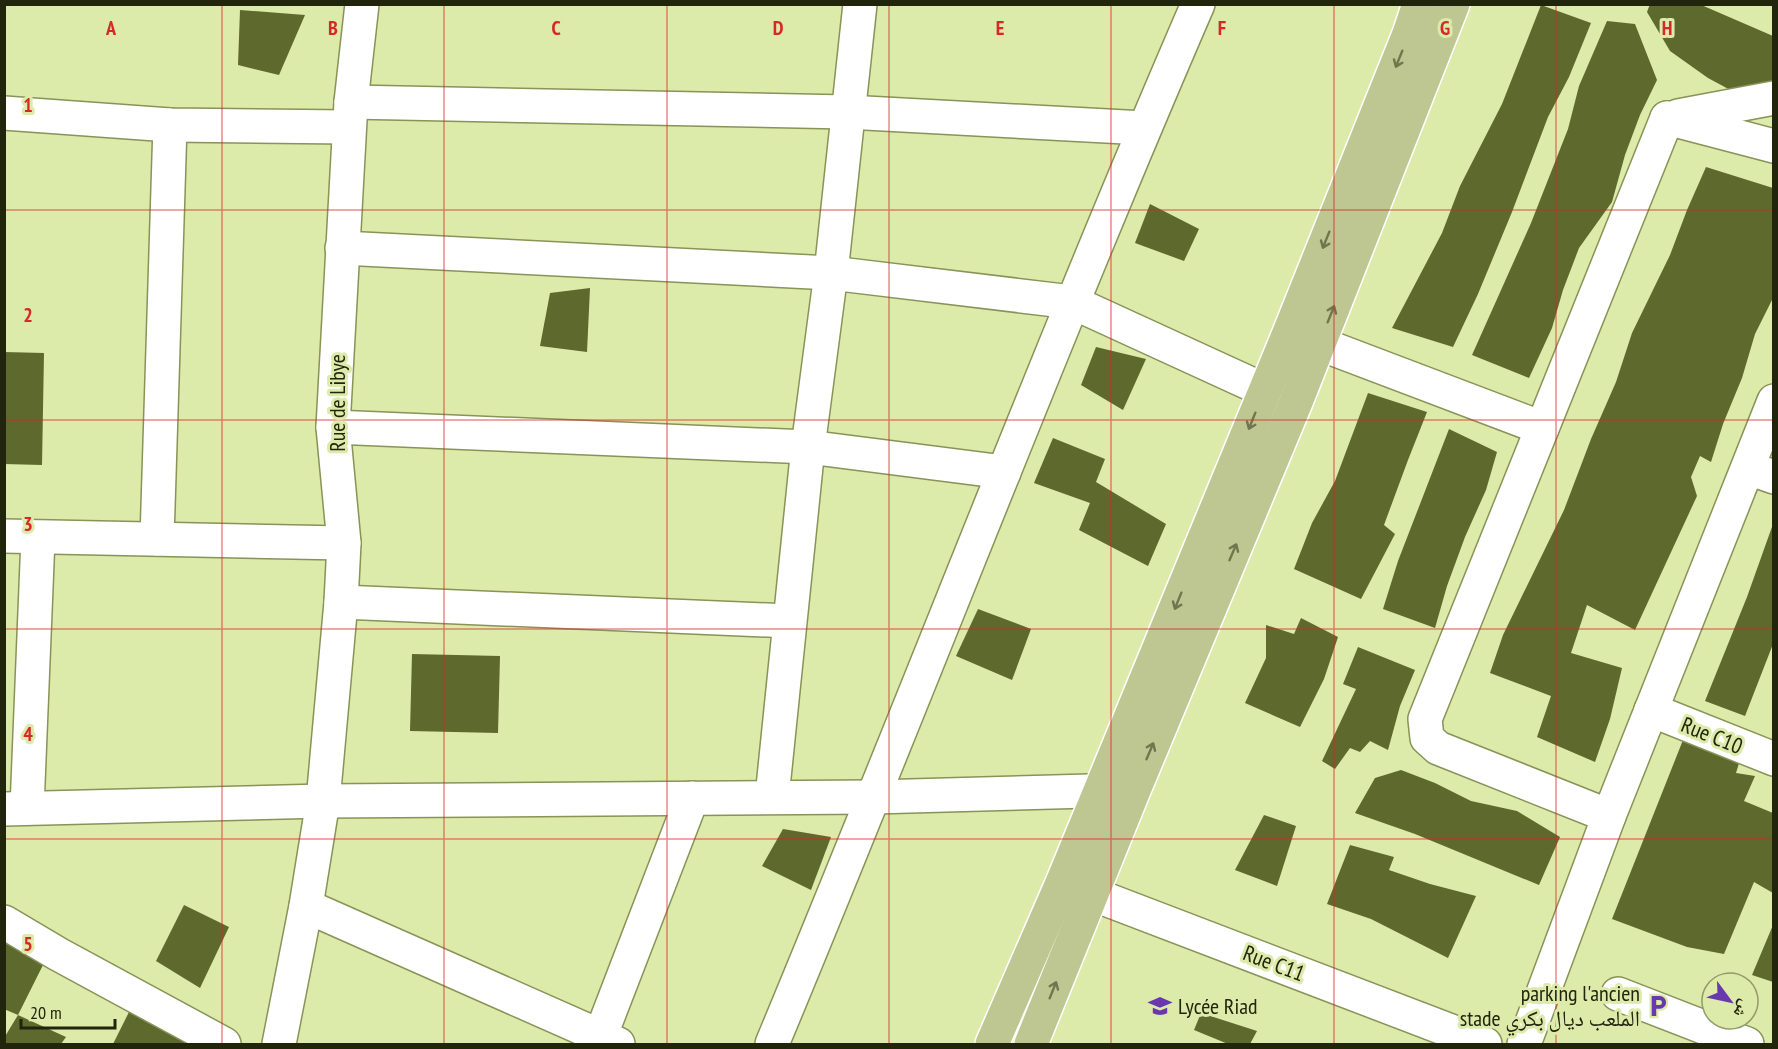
<svg xmlns="http://www.w3.org/2000/svg" width="1778" height="1049" font-family="'PT Sans Narrow','Noto Naskh Arabic',sans-serif">
	<style>
		.building { fill: #5e692d }
		.lines { fill: none; stroke-linecap: round; stroke-linejoin: round }
		.minor-casing { stroke: #889357; stroke-width: 36 }
		.major-casing { stroke: #fff; stroke-width: 36 }
		.minor { stroke: #fff; stroke-width: 33 }
		.major { stroke: #bec791; stroke-width: 33 }
		.oneway { stroke: #70764e }
		.grid { fill: none; stroke: #d62828; stroke-width: 1.5; stroke-opacity: 0.55 }
		.labels { text-anchor: middle; dominant-baseline: central; stroke-width: 6; stroke-linejoin: round; paint-order: stroke }
		.street-label { font-size: 22px; fill: #21250c; stroke: #dceaaa }
		.poi-label { font-size: 22px; fill: #21250c; stroke: #dceaaa; text-anchor: end }
		.grid-label { font-size: 20px; text-anchor: middle; font-weight: bold; fill: #d62828; stroke: #dceaaa; stroke-width: 6; stroke-linejoin: round; paint-order: stroke }
	</style>
	<rect width="100%" height="100%" fill="#dceaaa"/>
	<!-- building -->
	<g class="building">
		<path d="M1650,4H1699L1773,36V95L1749,100L1708,78L1670,51L1647,12Z"/>
		<path d="M1541,5L1591,23L1569,77L1548,117L1512,212L1478,294L1453,347L1392,328L1442,233L1460,186L1502,104Z"/>
		<path d="M240,10L305,15L279,75L238,65Z"/>
		<path d="M1607,21L1635,24L1657,80L1640,115L1625,155L1612,202L1579,248L1563,290L1552,328L1529,378L1472,355L1531,223L1568,129L1579,86Z"/>
		<path d="M1706,167L1773,188V298L1755,334L1742,378L1723,424L1711,462L1700,456L1691,477L1697,496L1635,630L1587,605L1571,653L1622,668L1610,719L1595,762L1537,737L1551,696L1490,673L1503,635L1564,510L1591,439L1616,382L1632,333L1670,255L1687,210Z"/>
		<path d="M1150,204L1199,229L1184,261L1135,243Z"/>
		<path d="M590,288L587,352L540,346L550,293Z"/>
		<path d="M1096,347L1146,359L1123,410L1081,385Z"/>
		<path d="M4,352L44,353L42,465L4,464Z"/>
		<path d="M1368,393L1427,412L1408,460L1384,525L1395,534L1361,599L1294,569L1312,523L1335,481Z"/>
		<path d="M1449,429L1497,452L1486,490L1465,537L1447,586L1435,628L1383,609L1398,561Z"/>
		<path d="M1053,438L1105,459L1096,482L1166,524L1148,566L1079,530L1090,503L1034,483Z"/>
		<path d="M1773,524V644L1745,716L1705,701L1747,597Z"/>
		<path d="M978,609L1031,629L1012,680L956,656Z"/>
		<path d="M1301,618L1338,637L1324,679L1300,727L1245,703L1266,658V625L1294,634Z"/>
		<path d="M1358,647L1415,670L1400,706L1388,750L1370,741L1360,752L1350,748L1335,769L1322,761L1356,689L1343,684Z"/>
		<path d="M412,654L500,656L498,733L410,731Z"/>
		<path d="M1683,740L1740,760L1736,773L1755,776L1744,801L1773,813V893L1754,882L1724,954L1687,947L1612,919Z"/>
		<path d="M1401,770L1435,783L1471,801L1517,811L1560,837L1539,885L1415,834L1355,813L1375,778Z"/>
		<path d="M1264,815L1296,826L1277,886L1235,870Z"/>
		<path d="M783,829L831,837L811,890L762,866Z"/>
		<path d="M1350,845L1394,857L1389,870L1430,884L1476,896L1448,958L1371,919L1327,904Z"/>
		<path d="M184,905L229,927L200,988L156,961Z"/>
		<path d="M1773,925V982L1752,975Z"/>
		<path d="M4,940L45,961L18,1015L4,1009Z"/>
		<path d="M130,1010L196,1044H113Z"/>
		<path d="M1201,1013L1257,1031L1250,1044H1228L1194,1030Z"/>
		<path d="M18,1015L66,1037L61,1044H4V1038Z"/>
	</g>
	<g class="lines">
		<!-- minor casing -->
		<g class="minor-casing">
			<g id="minor">
				<path d="M351,102L847,112L1144,128"/>
				<path d="M4,113L170,125L349,127"/>
				<path d="M1678,116L1774,98"/>
				<path d="M1667,118L1774,146"/>
				<path d="M342,248L831,273L1072,302L1264,390L1291,401"/>
				<path d="M1294,334L1542,428"/>
				<path d="M333,427L808,447L1004,472"/>
				<path d="M1748,468L1774,477"/>
				<path d="M4,536L344,543"/>
				<path d="M157,539L170,125"/>
				<path d="M341,602L789,621"/>
				<path d="M1651,710L1774,759"/>
				<path d="M772,797L808,447L831,273L860,4"/>
				<path d="M27,808L38,538"/>
				<path d="M4,809L323,801L874,797L1126,790"/>
				<path d="M1609,816L1438,748L1427,738L1425,719L1667,118"/>
				<path d="M1066,884L1485,1044"/>
				<path d="M306,906L618,1044"/>
				<path d="M4,922L58,954L224,1044"/>
				<path d="M1618,994L1747,1044"/>
				<path d="M600,1037L692,798"/>
				<path d="M279,1044L306,906L323,801L341,602L344,543L333,427L351,102L362,4"/>
				<path d="M772,1044C916,699 1049,348 1198,4"/>
				<path d="M1524,1044L1609,816L1774,401"/>
			</g>
		</g>
		<!-- major casing -->
		<g class="major-casing">
			<g id="major">
				<path d="M992,1044L1062,883L1289,333L1409,34L1419,4"/>
				<path d="M1031,1044L1134,790L1296,402L1453,4"/>
			</g>
		</g>
		<!-- minor -->
		<use href="#minor" class="minor"/>
		<!-- major -->
		<use href="#major" class="major"/>
	</g>
	<!-- one-way arrows -->
	<defs><path id="oneway-shaft" d="M-6 0H5M1.5-3L5.5 0L1.5 3" fill="none" stroke-width="1.6" stroke-linecap="round" stroke-linejoin="round" transform="scale(1.5)"/></defs>
	<g class="oneway">
		<use href="#oneway-shaft" transform="translate(1399 59) rotate(112)"/>
		<use href="#oneway-shaft" transform="translate(1326 240) rotate(112)"/>
		<use href="#oneway-shaft" transform="translate(1331 314) rotate(-68)"/>
		<use href="#oneway-shaft" transform="translate(1252 421) rotate(112)"/>
		<use href="#oneway-shaft" transform="translate(1233 552) rotate(-67)"/>
		<use href="#oneway-shaft" transform="translate(1178 601) rotate(112)"/>
		<use href="#oneway-shaft" transform="translate(1150 751) rotate(-67)"/>
		<use href="#oneway-shaft" transform="translate(1053 990) rotate(-68)"/>
	</g>
	<!-- grid -->
	<path class="grid" d="M222,4V1044M444,4V1044M667,4V1044M889,4V1044M1111,4V1044M1334,4V1044M1556,4V1044M4,210H1774M4,420H1774M4,629H1774M4,839H1774"/>
	<!-- icons -->
	<defs>
		<g id="school-bare" transform="scale(1.8)"><path d="M0-5L7-2L0 1L-7-2ZM-4 1L0 2.5L4 1V4Q0 6-4 4Z" fill="#6938af" stroke="#dceaaa" stroke-width="2.5" paint-order="stroke"/></g>
		<g id="parking-bare" transform="scale(1.8)"><path d="M-3.5-5.5H1a3.5 3.5 0 0 1 0 7H-1V5.5H-3.5ZM-1-3.4V-.6H.8a1.4 1.4 0 0 0 0-2.8Z" fill="#6938af" stroke="#dceaaa" stroke-width="2.5" paint-order="stroke"/></g>
	</defs>
	<g fill-rule="evenodd">
		<use href="#school-bare" x="1160" y="1006"/>
		<use href="#parking-bare" x="1658" y="1006"/>
	</g>
	<g class="labels">
		<!-- street labels -->
		<g class="street-label">
			<text transform="translate(337 403) rotate(-90)">Rue de Libye</text>
			<text transform="translate(1712 735) rotate(22)">Rue C10</text>
			<text transform="translate(1274 963) rotate(21)">Rue C11</text>
		</g>
		<!-- poi labels -->
		<g class="poi-label">
			<text x="1640" y="993">parking l'ancien<tspan x="1640" dy="25">stade الملعب ديال بكري</tspan></text>
			<text x="1178" y="1006" text-anchor="start">Lycée Riad</text>
		</g>
	</g>
	<g class="grid-label">
		<text x="111" y="35">A</text>
		<text x="333" y="35">B</text>
		<text x="556" y="35">C</text>
		<text x="778" y="35">D</text>
		<text x="1000" y="35">E</text>
		<text x="1222" y="35">F</text>
		<text x="1445" y="35">G</text>
		<text x="1667" y="35">H</text>
		<text x="28" y="112">1</text>
		<text x="28" y="322">2</text>
		<text x="28" y="531">3</text>
		<text x="28" y="741">4</text>
		<text x="28" y="951">5</text>
	</g>
	<!-- border -->
	<rect width="1778" height="1049" fill="none" stroke="#21250c" stroke-width="12"/>
	<!-- north arrow -->
	<g transform="translate(1730 1001) rotate(123)"><circle r="28" fill="#dceaaa" stroke="#919b6b" stroke-width="1.5"/>
	<path d="M0-4.5L10 22L0 15L-10 22Z" fill="#6938af"/>
	<text y="-9" font-size="16" font-weight="bold" text-anchor="middle" fill="#21250c">ش</text>
	</g>
	<!-- scale -->
	<path d="M21 1019v9h94v-9" fill="none" stroke="#21250c" stroke-width="3"/>
	<text x="30" y="1019" font-size="18" fill="#21250c" stroke="#dceaaa" stroke-width="4.5" paint-order="stroke">20 m</text>
</svg>
